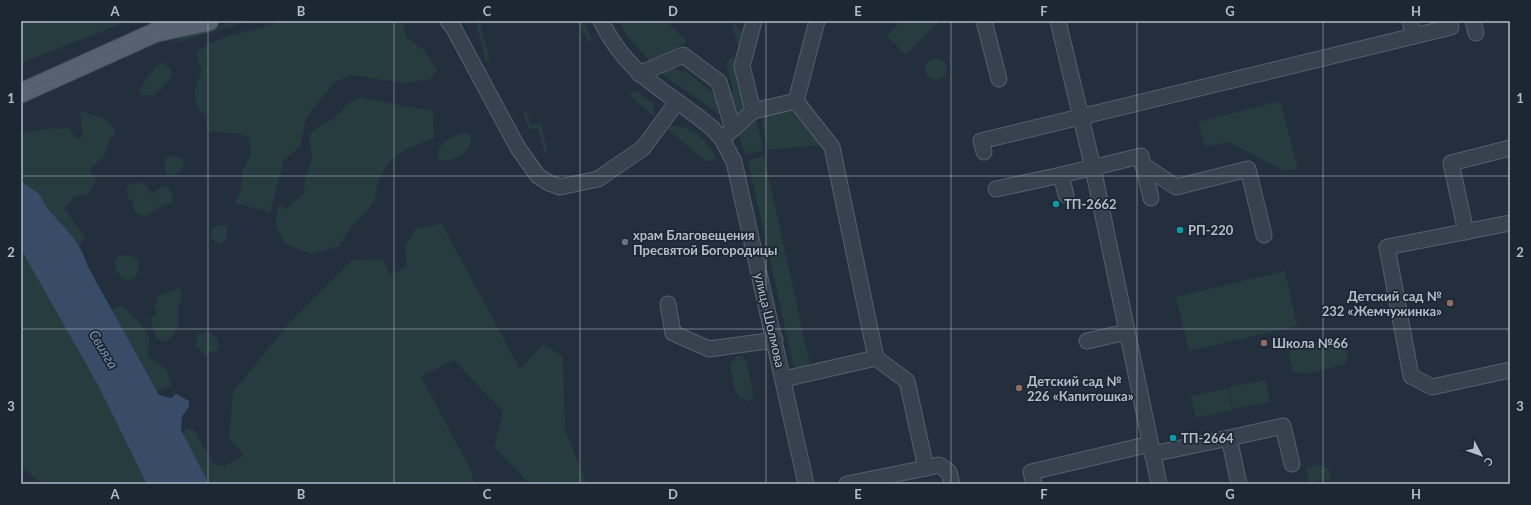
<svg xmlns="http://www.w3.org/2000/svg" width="1531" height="505" font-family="Lato,sans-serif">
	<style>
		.green { fill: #263c3f }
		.water { fill: #394c67 }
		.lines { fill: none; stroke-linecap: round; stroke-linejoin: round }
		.minor-casing { stroke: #565f6c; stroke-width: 17 }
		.major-casing { stroke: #414a57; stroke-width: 21 }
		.minor { stroke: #38414e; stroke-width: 15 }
		.major { stroke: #56606e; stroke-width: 19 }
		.tram { stroke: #5a6575; stroke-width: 1 }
		.grid { fill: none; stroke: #b4bcc9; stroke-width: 1; stroke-opacity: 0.55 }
		.culture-dot { fill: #0f9aa8; stroke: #1d2633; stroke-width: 1.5 }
		.worship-dot { fill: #6b7280; stroke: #1d2633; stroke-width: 1.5 }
		.education-dot { fill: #8d6e63; stroke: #1d2633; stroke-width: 1.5 }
		.labels { text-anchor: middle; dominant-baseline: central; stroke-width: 3.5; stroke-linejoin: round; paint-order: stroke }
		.poi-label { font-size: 13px; font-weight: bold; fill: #b4bcc9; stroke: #1d2633; text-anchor: start }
		.street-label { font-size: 13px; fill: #b4bcc9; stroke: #1d2633 }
		.water-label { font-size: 14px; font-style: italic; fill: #7c92b1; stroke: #1d2633 }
		.neatline { fill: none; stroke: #b4bcc9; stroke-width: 1.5 }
		.grid-label { font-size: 13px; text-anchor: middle; font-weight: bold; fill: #b4bcc9 }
	</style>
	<rect width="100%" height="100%" fill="#242f3e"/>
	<!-- green -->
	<g class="green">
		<path d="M21,21H128L21,63Z"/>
		<path d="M234,21H250L178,42H169Z"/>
		<path d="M282,21H402L406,37L424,50L437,70L431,79L406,83L349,75L333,84L306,118L300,146L284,160L270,212L234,203L242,188V172L251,154L250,138L240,134L208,131L206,122L210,117L208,114L199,111C193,98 194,85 202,72L196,52C221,33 254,32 282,21Z"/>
		<path d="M479,21H487L480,23L490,61L486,62L477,26Z"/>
		<path d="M576,21H583L592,39L589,43Z"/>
		<path d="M618,21H666L687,42L666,55L649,60L627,36Z"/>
		<path d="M731,21L746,35L741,57Z"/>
		<path d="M902,21H939V22L905,55L887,35Z"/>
		<path d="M733,55L747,108L736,118L728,102L733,91L726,63Z"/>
		<circle cx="936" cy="69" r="11"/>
		<path d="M162,63L171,69V78L154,96L142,95L139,91L140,88L157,65Z"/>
		<path d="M667,66L689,74L716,95L722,116L665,76L661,72Z"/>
		<path d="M635,91L653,103L655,116H653L629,95Z"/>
		<path d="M360,97C384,101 408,109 433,110L434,138L406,149L388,163L378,182L375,199L367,211L351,227L339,246L311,254L286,244C278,229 271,221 280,205L287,209L304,193L305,178L312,160L309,135L323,124L335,118L348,103Z"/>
		<path d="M1280,101L1298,168L1284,171L1229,142L1205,147L1198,122Z"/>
		<path d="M780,108L799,114L823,145L768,150L761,115Z"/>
		<path d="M80,112C96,115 108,117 116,131L110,139L103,158L89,169L96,180L88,194L74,197L64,208L85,238L77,250L21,185V134L43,129L69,128L76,138L83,137Z"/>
		<path d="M527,112L530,125L541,124L548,154L544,150L538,128L530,129L527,125L523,113Z"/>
		<path d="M756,118L763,150L746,155L738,134Z"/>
		<path d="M672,126C693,124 707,142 717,159L708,161L703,159L665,127Z"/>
		<path d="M466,133L469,134C478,148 450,167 438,158C435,144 454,134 466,133Z"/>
		<path d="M174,155L183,159L184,165L176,175L169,177C164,172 163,164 166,158Z"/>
		<path d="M764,156L810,365L794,368L748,161Z"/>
		<path d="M139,182L146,186L152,194C156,192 158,188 162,186C171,184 174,197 173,202L161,206L145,217L135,212L133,208V203L128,197L126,191L129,185Z"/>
		<path d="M442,224L520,369L544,344L563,357L565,431L587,484H530L494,447L503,412L454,360L421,377L471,470L474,484H207L180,440L186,429L194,430L213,464L225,466L244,455L229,438L233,392L289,323L352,260L382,259L390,275L407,267L405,246L416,228Z"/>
		<path d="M219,225L227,226V238L220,244L215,242L210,235L214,227Z"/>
		<path d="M21,243L117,414L150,484H42L21,466Z"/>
		<path d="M120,255L131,256L139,260L138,273L131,280L123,279L116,270L115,261Z"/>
		<path d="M1285,271L1297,326L1189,351L1176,297Z"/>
		<path d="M180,288L182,299L178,306V327L170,339L166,341L157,339L150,319L157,313L154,307L158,296Z"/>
		<path d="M122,305L140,323L149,338L148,356L166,369L172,386L155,392L134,353L126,335L111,319L114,309Z"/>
		<path d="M209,332L218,339V350L205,355L196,346L198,334Z"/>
		<path d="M1339,338L1345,342L1348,359L1345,364L1305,374L1293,372L1289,355L1292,349Z"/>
		<path d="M737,356H742L747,363L753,395L752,399L748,401L739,397L734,387L730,364Z"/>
		<path d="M1266,380L1270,402L1233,409L1229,387Z"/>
		<path d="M1228,388L1232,410L1196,418L1191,396Z"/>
		<path d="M1319,465L1329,469L1331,478L1309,483L1306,468Z"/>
	</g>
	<!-- water -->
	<path class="water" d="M21,180C25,186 32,188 38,193C42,197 44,204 48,209C66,231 78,237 88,267L159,395L171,398L176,394L189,401V407L182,416L181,430L209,484H147L98,385L21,249Z"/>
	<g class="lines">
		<!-- minor casing -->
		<g class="minor-casing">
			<g id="minor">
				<path d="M448,21L453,27L518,148L538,176L549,183L560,187L598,179L643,148L677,102"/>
				<path d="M601,21C629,78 667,90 712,128L722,139L734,162L806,484"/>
				<path d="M984,21L999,79"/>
				<path d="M1058,21L1093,168L1159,484"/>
				<path d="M1473,21L1476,33"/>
				<path d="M1414,36L1451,27L1449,21"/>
				<path d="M639,74L683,55L719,82L733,129"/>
				<path d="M796,101L817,21"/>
				<path d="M753,111L742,66L754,21"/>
				<path d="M722,139L753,111L796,101L832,147L876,358L907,381L926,468L939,465L949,472L952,484"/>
				<path d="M984,152L981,141L1414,36L1410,21"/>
				<path d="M1143,165L1176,187L1248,169L1264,235"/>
				<path d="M996,189L1061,175"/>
				<path d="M1066,195L1061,175L1141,156L1151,198"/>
				<path d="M1510,223L1387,247L1411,376L1432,387L1510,370"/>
				<path d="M1466,232L1451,163L1510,148"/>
				<path d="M668,304L673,333L709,349L775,340"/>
				<path d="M1087,341L1127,332"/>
				<path d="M784,379L876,358"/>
				<path d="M1152,454L1229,438"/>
				<path d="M847,484L926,468"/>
				<path d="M1034,484L1031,472L1150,444"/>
				<path d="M1239,484L1229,438L1283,426L1292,464"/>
			</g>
		</g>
		<!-- major casing -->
		<g class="major-casing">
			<g id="major">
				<path d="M157,32L209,21"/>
				<path d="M21,93L154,33L171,21"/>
			</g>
		</g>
		<!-- minor -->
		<use href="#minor" class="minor"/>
		<!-- major -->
		<use href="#major" class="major"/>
		<!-- tram -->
		<g class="tram">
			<path d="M21,88L171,21"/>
			<path d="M21,97L192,21"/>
		</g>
	</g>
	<!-- grid -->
	<path class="grid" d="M208,21V484M394,21V484M580,21V484M766,21V484M951,21V484M1137,21V484M1323,21V484M21,176H1510M21,329H1510"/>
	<!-- markers -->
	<g class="culture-dot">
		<circle cx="1056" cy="204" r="4"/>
		<circle cx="1180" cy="230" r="4"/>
		<circle cx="1173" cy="438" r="4"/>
	</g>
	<circle class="worship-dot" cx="625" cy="242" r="4"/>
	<g class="education-dot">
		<circle cx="1450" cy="303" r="4"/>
		<circle cx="1264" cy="343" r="4"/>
		<circle cx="1019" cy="388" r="4"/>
	</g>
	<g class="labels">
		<!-- poi labels -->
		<g class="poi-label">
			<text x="1064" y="204">ТП-2662</text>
			<text x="1188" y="230">РП-220</text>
			<text x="633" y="235">храм Благовещения<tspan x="633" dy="15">Пресвятой Богородицы</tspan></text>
			<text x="1442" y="296" text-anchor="end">Детский сад №<tspan x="1442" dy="15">232 «Жемчужинка»</tspan></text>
			<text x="1272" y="343">Школа №66</text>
			<text x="1027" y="381">Детский сад №<tspan x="1027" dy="15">226 «Капитошка»</tspan></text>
			<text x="1181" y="438">ТП-2664</text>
		</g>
		<!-- street labels -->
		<g class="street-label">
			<text transform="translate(770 320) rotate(77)">улица Шолмова</text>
		</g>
		<!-- water labels -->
		<g class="water-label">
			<text transform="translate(104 349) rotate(59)">Свияга</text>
		</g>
	</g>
	<!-- border -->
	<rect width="1531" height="505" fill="none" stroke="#1d2633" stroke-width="44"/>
	<!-- north arrow -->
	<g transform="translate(1481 455) rotate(131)" stroke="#1d2633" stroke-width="3" paint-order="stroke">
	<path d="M0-3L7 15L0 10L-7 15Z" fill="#b4bcc9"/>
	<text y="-6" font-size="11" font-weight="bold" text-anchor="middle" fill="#b4bcc9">С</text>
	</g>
	<rect x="22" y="22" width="1487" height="461" class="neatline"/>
	<g class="grid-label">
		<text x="115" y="16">A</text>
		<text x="301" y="16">B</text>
		<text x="487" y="16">C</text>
		<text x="673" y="16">D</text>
		<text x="858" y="16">E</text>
		<text x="1044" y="16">F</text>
		<text x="1230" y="16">G</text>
		<text x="1416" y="16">H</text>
		<text x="11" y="103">1</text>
		<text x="1520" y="103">1</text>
		<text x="11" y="257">2</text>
		<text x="1520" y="257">2</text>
		<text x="11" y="411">3</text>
		<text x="1520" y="411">3</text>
		<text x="115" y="499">A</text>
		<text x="301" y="499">B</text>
		<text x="487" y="499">C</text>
		<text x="673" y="499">D</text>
		<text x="858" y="499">E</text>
		<text x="1044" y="499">F</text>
		<text x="1230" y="499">G</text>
		<text x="1416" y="499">H</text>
	</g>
</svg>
